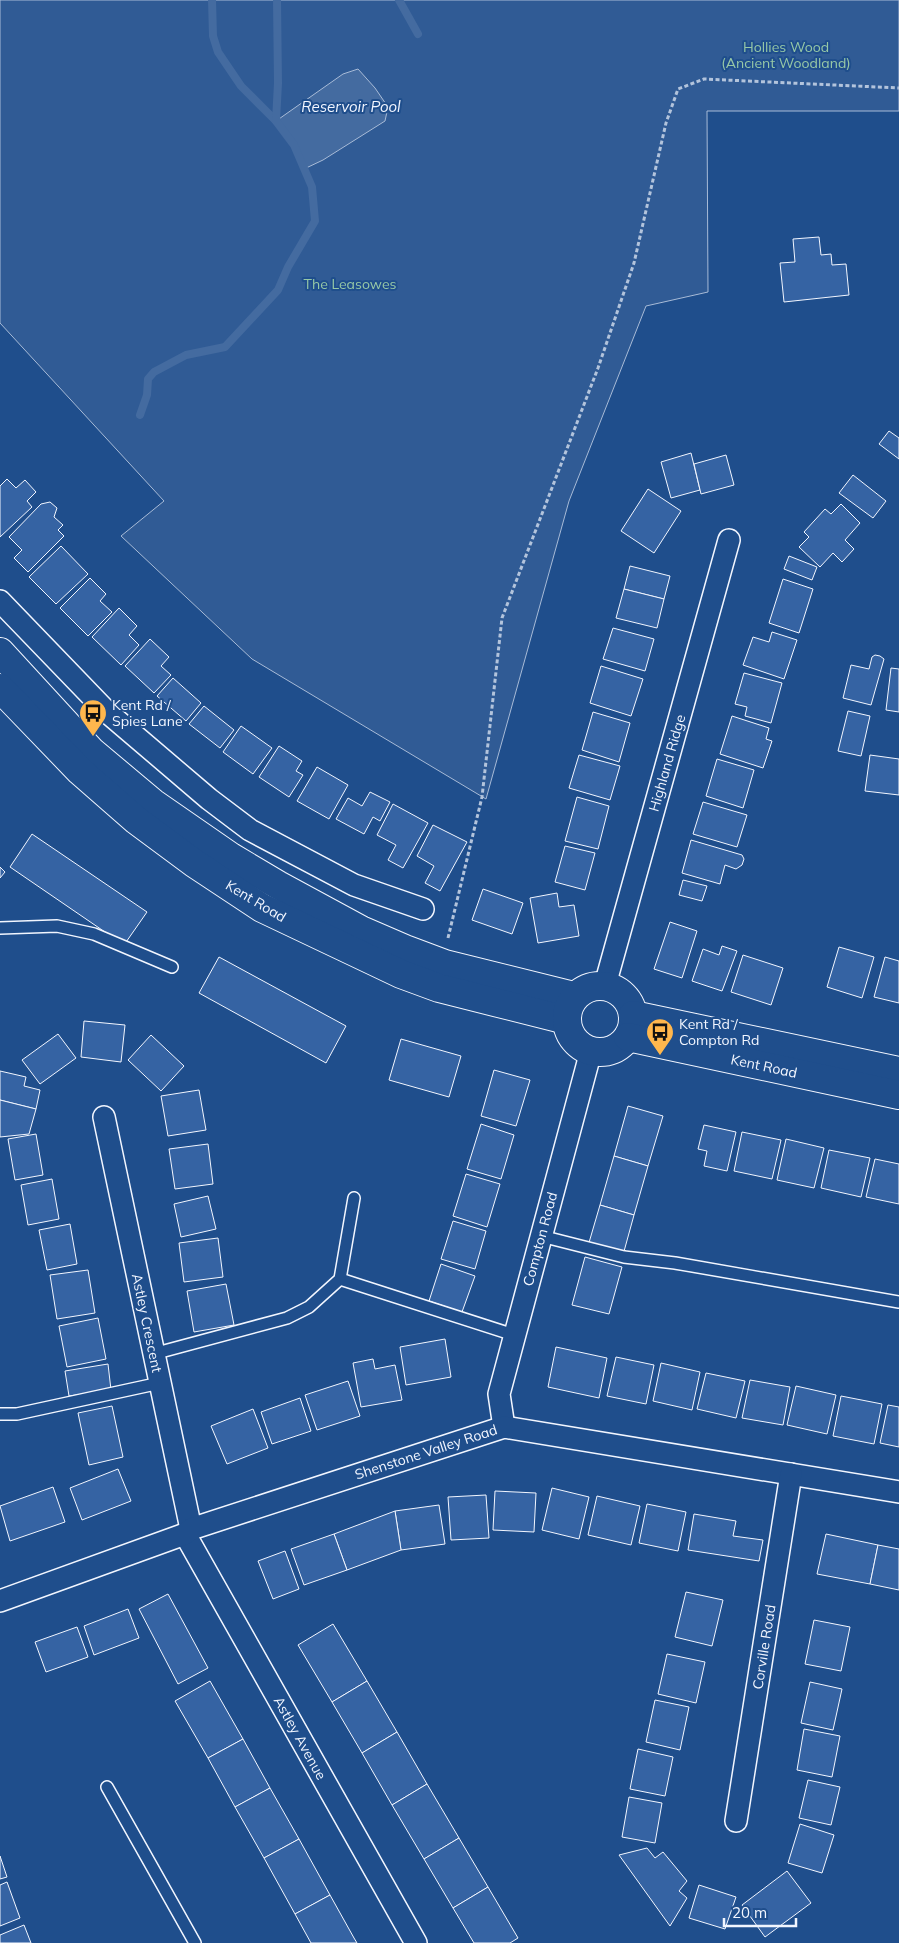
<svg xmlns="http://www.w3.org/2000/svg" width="899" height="1943" font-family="Mulish,sans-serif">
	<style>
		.built { fill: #305b95; stroke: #a8bbd7 }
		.water { fill: #446ba0; stroke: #a8bbd7 }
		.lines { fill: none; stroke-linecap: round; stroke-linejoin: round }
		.stream { stroke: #446ba0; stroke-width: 8 }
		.building { fill: #3563a3; stroke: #f2f6ff }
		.lane-casing { stroke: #f2f6ff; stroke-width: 14 }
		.street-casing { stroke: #f2f6ff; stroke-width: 24 }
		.secondary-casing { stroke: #f2f6ff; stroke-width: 30 }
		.path { stroke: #b3c4dc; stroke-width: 3; stroke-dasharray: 4 2.5; stroke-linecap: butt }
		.lane { stroke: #1f4e8c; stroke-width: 11 }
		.street { stroke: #1f4e8c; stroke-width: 21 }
		.secondary { stroke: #1f4e8c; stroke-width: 28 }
		.labels { text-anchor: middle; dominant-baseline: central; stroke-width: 4; stroke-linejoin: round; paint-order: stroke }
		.park-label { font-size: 14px; fill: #97c8a6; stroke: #1f4e8c }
		.poi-label { font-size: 14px; fill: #f2f6ff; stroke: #1f4e8c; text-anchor: start }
		.street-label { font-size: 14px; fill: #f2f6ff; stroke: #1f4e8c }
		.water-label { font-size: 15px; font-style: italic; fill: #f2f6ff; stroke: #1f4e8c }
	</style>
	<rect width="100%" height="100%" fill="#1f4e8c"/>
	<!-- built -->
	<path class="built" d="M0,0H899V111H707L708,292L646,306L569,501L486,799L252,659L121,536L164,501L0,323Z"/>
	<!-- water -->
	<path class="water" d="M358,69L375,88L388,107L385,121L323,160L304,169L294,145L276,121L343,74Z"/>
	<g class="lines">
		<!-- stream -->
		<g class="stream">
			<path d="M212,0L213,36L218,52L241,86L276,121"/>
			<path d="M399,0L418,34"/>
			<path d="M140,415L147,395L148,379L154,372L186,355L225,347L278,290L288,267L315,221L312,187L294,145L276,121L278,83L277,0"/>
		</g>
	</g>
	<!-- building -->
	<g class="building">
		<path d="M819,237L821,255L831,254L832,265L846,264L849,295L784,302L780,263L795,262L793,239Z"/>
		<path d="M889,431L899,438V459L879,444Z"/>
		<path d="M691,453L700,490L671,498L661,462Z"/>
		<path d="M726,455L734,485L701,494L694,464Z"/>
		<path d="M853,475L886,501L873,518L839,493Z"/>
		<path d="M7,479L16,488L25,480L36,492L27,501L32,507L0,537V486Z"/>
		<path d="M648,489L681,511L654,553L621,531Z"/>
		<path d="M50,502L57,508L54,517L63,525L58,530L64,536L28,572L14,558L22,550L9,537L41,504Z"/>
		<path d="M841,504L860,523L845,540L854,549L842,562L833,553L820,567L799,547L809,537L804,532L825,509L831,514Z"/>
		<path d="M61,546L88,574L56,604L29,577Z"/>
		<path d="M789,556L817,567L812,580L784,569Z"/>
		<path d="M630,566L670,576L664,599L624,589Z"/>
		<path d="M90,578L106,594L100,601L112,612L88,636L60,608Z"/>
		<path d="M783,579L813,589L799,633L769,623Z"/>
		<path d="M624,589L664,599L657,628L616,618Z"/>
		<path d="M119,608L137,626L129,635L139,645L121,665L92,637Z"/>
		<path d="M613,628L654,639L645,671L603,659Z"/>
		<path d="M772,632L797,640L784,679L743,665L753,637L769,642Z"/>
		<path d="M150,639L169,657L161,666L171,675L154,693L125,666Z"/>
		<path d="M875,655L880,656L884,659L871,705L843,698L851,665L869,669L872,657Z"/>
		<path d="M601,666L643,679L631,716L590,703Z"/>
		<path d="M891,668L899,669V712L886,710Z"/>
		<path d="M744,673L782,683L771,723L745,716L747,707L735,704Z"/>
		<path d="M173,678L201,703L186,721L157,696Z"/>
		<path d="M204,706L234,730L220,748L189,724Z"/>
		<path d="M848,711L870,716L861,756L838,751Z"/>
		<path d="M593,712L630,723L619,762L582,750Z"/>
		<path d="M732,716L769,728L766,739L772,741L763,768L720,754Z"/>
		<path d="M241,726L272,748L253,774L223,752Z"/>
		<path d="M279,746L302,761L296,771L303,775L289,797L259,777Z"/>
		<path d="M579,755L620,766L610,800L569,788Z"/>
		<path d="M870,755L899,759V795L865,791Z"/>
		<path d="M717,759L754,770L743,808L706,796Z"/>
		<path d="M317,767L348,785L329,819L297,801Z"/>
		<path d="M370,792L390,802L380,821L373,817L364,834L336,819L348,798L362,806Z"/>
		<path d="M577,797L609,806L598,849L565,841Z"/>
		<path d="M703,802L747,815L737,847L693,834Z"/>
		<path d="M393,804L428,823L403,868L388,860L396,845L377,835Z"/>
		<path d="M433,825L467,842L440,891L425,883L434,866L417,856Z"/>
		<path d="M32,834L147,912L124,945L10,867Z"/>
		<path d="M691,840L742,855L744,859L742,865L736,869L725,865L720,884L682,873Z"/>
		<path d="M565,846L595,853L585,890L555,882Z"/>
		<path d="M0,867L5,872L0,878Z"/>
		<path d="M683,880L707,886L702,901L679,895Z"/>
		<path d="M483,889L523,903L512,934L472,920Z"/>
		<path d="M557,893L559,907L574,905L579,936L538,943L530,898Z"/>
		<path d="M670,922L697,931L682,978L654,969Z"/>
		<path d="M722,946L737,951L722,991L692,981L703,949L719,955Z"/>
		<path d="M839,947L874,957L862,998L827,987Z"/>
		<path d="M743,955L783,968L771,1005L731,992Z"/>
		<path d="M219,957L346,1026L326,1063L199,993Z"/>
		<path d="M885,957L899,961V1003L874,997Z"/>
		<path d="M84,1021L125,1025L121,1062L81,1057Z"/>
		<path d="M58,1034L76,1058L40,1084L22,1060Z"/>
		<path d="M151,1035L184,1066L161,1091L128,1060Z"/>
		<path d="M401,1039L461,1056L449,1097L389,1080Z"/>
		<path d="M494,1070L530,1080L516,1126L481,1116Z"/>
		<path d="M0,1071L26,1077L24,1086L40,1090L36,1109L0,1100Z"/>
		<path d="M199,1090L206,1130L168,1136L161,1096Z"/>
		<path d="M0,1100L36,1109L29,1134L0,1137Z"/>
		<path d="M628,1106L663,1116L648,1166L614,1156Z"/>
		<path d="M481,1124L514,1135L501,1179L467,1169Z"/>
		<path d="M704,1125L736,1132L727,1171L704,1166L707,1151L698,1149Z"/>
		<path d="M742,1132L781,1140L772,1179L734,1171Z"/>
		<path d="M36,1134L43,1175L15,1180L8,1139Z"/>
		<path d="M786,1139L824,1148L814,1188L777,1180Z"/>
		<path d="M208,1144L213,1184L175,1189L169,1149Z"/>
		<path d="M829,1150L870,1158L861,1197L821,1188Z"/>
		<path d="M614,1156L648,1166L634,1215L600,1205Z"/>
		<path d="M875,1159L899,1164V1204L866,1197Z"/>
		<path d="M466,1174L500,1184L487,1227L453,1216Z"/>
		<path d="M52,1179L59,1219L28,1225L21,1185Z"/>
		<path d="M208,1196L216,1229L181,1237L174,1204Z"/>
		<path d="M600,1205L634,1215L623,1255L588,1246Z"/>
		<path d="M453,1221L486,1231L475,1269L441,1259Z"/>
		<path d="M70,1224L77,1264L47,1270L39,1230Z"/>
		<path d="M218,1238L223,1277L184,1282L179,1243Z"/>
		<path d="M585,1257L622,1267L609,1314L572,1305Z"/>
		<path d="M441,1264L475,1276L462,1312L429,1301Z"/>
		<path d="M88,1270L95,1313L57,1319L50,1275Z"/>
		<path d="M226,1284L234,1325L194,1332L187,1291Z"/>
		<path d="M98,1318L106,1359L67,1367L59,1326Z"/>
		<path d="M445,1339L451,1377L406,1385L400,1347Z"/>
		<path d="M556,1347L607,1358L599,1398L548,1387Z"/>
		<path d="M616,1357L654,1365L646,1404L607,1396Z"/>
		<path d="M373,1359L375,1369L395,1365L402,1400L361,1407L353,1363Z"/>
		<path d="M661,1363L700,1372L692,1410L653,1401Z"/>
		<path d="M108,1364L111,1390L69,1396L65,1371Z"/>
		<path d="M706,1373L745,1381L736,1418L697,1409Z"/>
		<path d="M750,1380L790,1387L783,1425L742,1418Z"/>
		<path d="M348,1381L360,1416L317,1430L305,1395Z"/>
		<path d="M796,1386L836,1395L827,1434L787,1425Z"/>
		<path d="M841,1396L882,1404L874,1444L833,1436Z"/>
		<path d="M300,1398L311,1431L272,1444L261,1412Z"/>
		<path d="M888,1405L899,1407V1447L880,1443Z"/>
		<path d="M112,1406L123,1457L89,1465L78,1413Z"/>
		<path d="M253,1409L268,1448L227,1464L211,1426Z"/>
		<path d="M118,1469L131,1501L82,1520L70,1488Z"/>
		<path d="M53,1487L65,1522L10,1541L0,1506Z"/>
		<path d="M552,1488L589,1497L579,1539L542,1530Z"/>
		<path d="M495,1491L536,1493L534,1532L493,1530Z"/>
		<path d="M486,1495L489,1538L451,1540L448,1497Z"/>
		<path d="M597,1496L640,1506L631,1545L588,1535Z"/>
		<path d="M647,1504L686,1512L678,1551L639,1543Z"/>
		<path d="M439,1505L445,1544L401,1550L395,1511Z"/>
		<path d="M395,1511L401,1550L347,1570L334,1534Z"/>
		<path d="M694,1514L736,1521L733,1536L763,1540L759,1561L688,1550Z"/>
		<path d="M334,1534L347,1570L304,1585L291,1549Z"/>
		<path d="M826,1534L878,1545L870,1584L817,1574Z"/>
		<path d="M878,1545L899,1549V1590L870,1584Z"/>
		<path d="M285,1551L299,1589L273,1599L258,1561Z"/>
		<path d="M686,1592L723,1600L712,1646L675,1637Z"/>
		<path d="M168,1594L208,1668L178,1684L139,1609Z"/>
		<path d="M128,1609L139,1638L94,1655L84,1626Z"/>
		<path d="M814,1620L850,1627L841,1671L805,1664Z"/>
		<path d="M333,1624L367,1681L332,1702L298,1645Z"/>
		<path d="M77,1627L88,1657L46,1672L35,1642Z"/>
		<path d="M667,1654L705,1662L696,1703L658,1694Z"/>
		<path d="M210,1681L243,1739L208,1758L175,1701Z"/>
		<path d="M367,1681L397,1732L362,1753L332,1702Z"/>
		<path d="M810,1682L842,1689L833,1730L801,1723Z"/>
		<path d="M655,1700L689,1707L680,1750L646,1742Z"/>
		<path d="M804,1729L840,1736L832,1777L797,1770Z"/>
		<path d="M397,1732L427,1784L392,1805L362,1753Z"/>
		<path d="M243,1739L270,1788L235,1807L208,1758Z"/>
		<path d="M638,1749L673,1757L665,1796L630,1789Z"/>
		<path d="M808,1780L840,1787L831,1825L799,1818Z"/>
		<path d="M427,1784L459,1838L424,1859L392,1805Z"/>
		<path d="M270,1788L299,1839L264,1858L235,1807Z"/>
		<path d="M629,1797L662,1803L655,1843L622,1837Z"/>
		<path d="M800,1824L834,1835L822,1873L788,1863Z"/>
		<path d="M459,1838L488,1887L453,1908L424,1859Z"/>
		<path d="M299,1839L330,1895L295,1914L264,1858Z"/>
		<path d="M647,1848L655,1858L663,1852L687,1881L679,1891L687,1898L670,1926L619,1855Z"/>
		<path d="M0,1856L7,1877L0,1879Z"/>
		<path d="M787,1871L811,1903L765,1937L742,1905Z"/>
		<path d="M7,1882L20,1918L0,1926V1885Z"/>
		<path d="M699,1885L736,1897L725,1929L689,1918Z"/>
		<path d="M488,1887L518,1938L510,1943H474L453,1908Z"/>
		<path d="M330,1895L354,1938L357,1943H311L295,1914Z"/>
		<path d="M24,1925L31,1943H0V1935Z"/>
	</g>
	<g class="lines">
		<!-- lane casing -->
		<g class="lane-casing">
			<g id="lane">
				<path d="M0,928L57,926L94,934L172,967"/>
				<path d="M541,1236L624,1257L675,1263L899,1302"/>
				<path d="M340,1279L514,1335"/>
				<path d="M153,1354L287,1318L309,1307L340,1279L354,1198"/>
				<path d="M0,1414H17L160,1383"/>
				<path d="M107,1787L195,1943"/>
			</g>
		</g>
		<!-- street casing -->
		<g class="street-casing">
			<g id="street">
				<path d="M0,601L107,712L209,799L250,830L354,885L423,909"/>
				<path d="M605,985L729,540"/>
				<path d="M104,1117L191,1529"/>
				<path d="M504,1427L499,1394L591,1051"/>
				<path d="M185,1534L416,1943"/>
				<path d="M0,1601L185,1534L191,1529L504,1427L899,1492"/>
				<path d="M736,1821L791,1474"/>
			</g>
		</g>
		<!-- secondary casing -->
		<g class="secondary-casing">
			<g id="secondary">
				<path d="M0,652L91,751L153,803L231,857L278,885L361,930L405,949L445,964L574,996"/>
				<path d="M0,688L80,771L136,820L194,863L262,908L401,974L439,988L566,1020"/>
				<circle cx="600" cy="1019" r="33"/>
				<path d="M633,1015L899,1071"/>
				<path d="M628,1037L899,1095"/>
			</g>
		</g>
		<!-- path -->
		<path class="path" d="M448,938L482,797L502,618L598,368L634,263L666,123L678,89L704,79L899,88"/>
		<!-- lane -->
		<use href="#lane" class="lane"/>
		<!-- street -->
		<use href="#street" class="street"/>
		<!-- secondary -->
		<use href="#secondary" class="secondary"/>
	</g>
	<!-- icons -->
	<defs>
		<g id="bus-pin" transform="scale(1.4375)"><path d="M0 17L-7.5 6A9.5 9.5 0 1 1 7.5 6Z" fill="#ffb74d" stroke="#1f4e8c"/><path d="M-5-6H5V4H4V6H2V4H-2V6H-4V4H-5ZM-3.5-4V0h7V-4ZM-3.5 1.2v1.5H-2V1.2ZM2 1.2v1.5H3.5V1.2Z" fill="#111"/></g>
	</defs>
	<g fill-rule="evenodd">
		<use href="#bus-pin" x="93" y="713"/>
		<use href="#bus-pin" x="660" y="1032"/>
	</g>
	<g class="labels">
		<!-- park labels -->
		<g class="park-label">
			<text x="786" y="47">Hollies Wood<tspan x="786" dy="16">(Ancient Woodland)</tspan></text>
			<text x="350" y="284">The Leasowes</text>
		</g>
		<!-- poi labels -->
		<g class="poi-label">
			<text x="112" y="705">Kent Rd /<tspan x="112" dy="16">Spies Lane</tspan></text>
			<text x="679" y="1024">Kent Rd /<tspan x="679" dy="16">Compton Rd</tspan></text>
		</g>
		<!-- street labels -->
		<g class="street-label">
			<text transform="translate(667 763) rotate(-74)">Highland Ridge</text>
			<text transform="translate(256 901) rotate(31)">Kent Road</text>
			<text transform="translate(764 1066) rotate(12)">Kent Road</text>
			<text transform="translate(540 1239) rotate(-75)">Compton Road</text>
			<text transform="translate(147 1323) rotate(78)">Astley Crescent</text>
			<text transform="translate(426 1452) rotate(-18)">Shenstone Valley Road</text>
			<text transform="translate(764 1647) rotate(-81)">Corville Road</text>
			<text transform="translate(300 1738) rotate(61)">Astley Avenue</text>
		</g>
		<!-- water labels -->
		<g class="water-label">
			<text x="351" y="106">Reservoir Pool</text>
		</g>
	</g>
	<!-- scale -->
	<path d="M724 1918v8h72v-8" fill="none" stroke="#f2f6ff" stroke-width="2.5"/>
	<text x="732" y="1918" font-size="15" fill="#f2f6ff" stroke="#1f4e8c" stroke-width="4" paint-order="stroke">20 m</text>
</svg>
